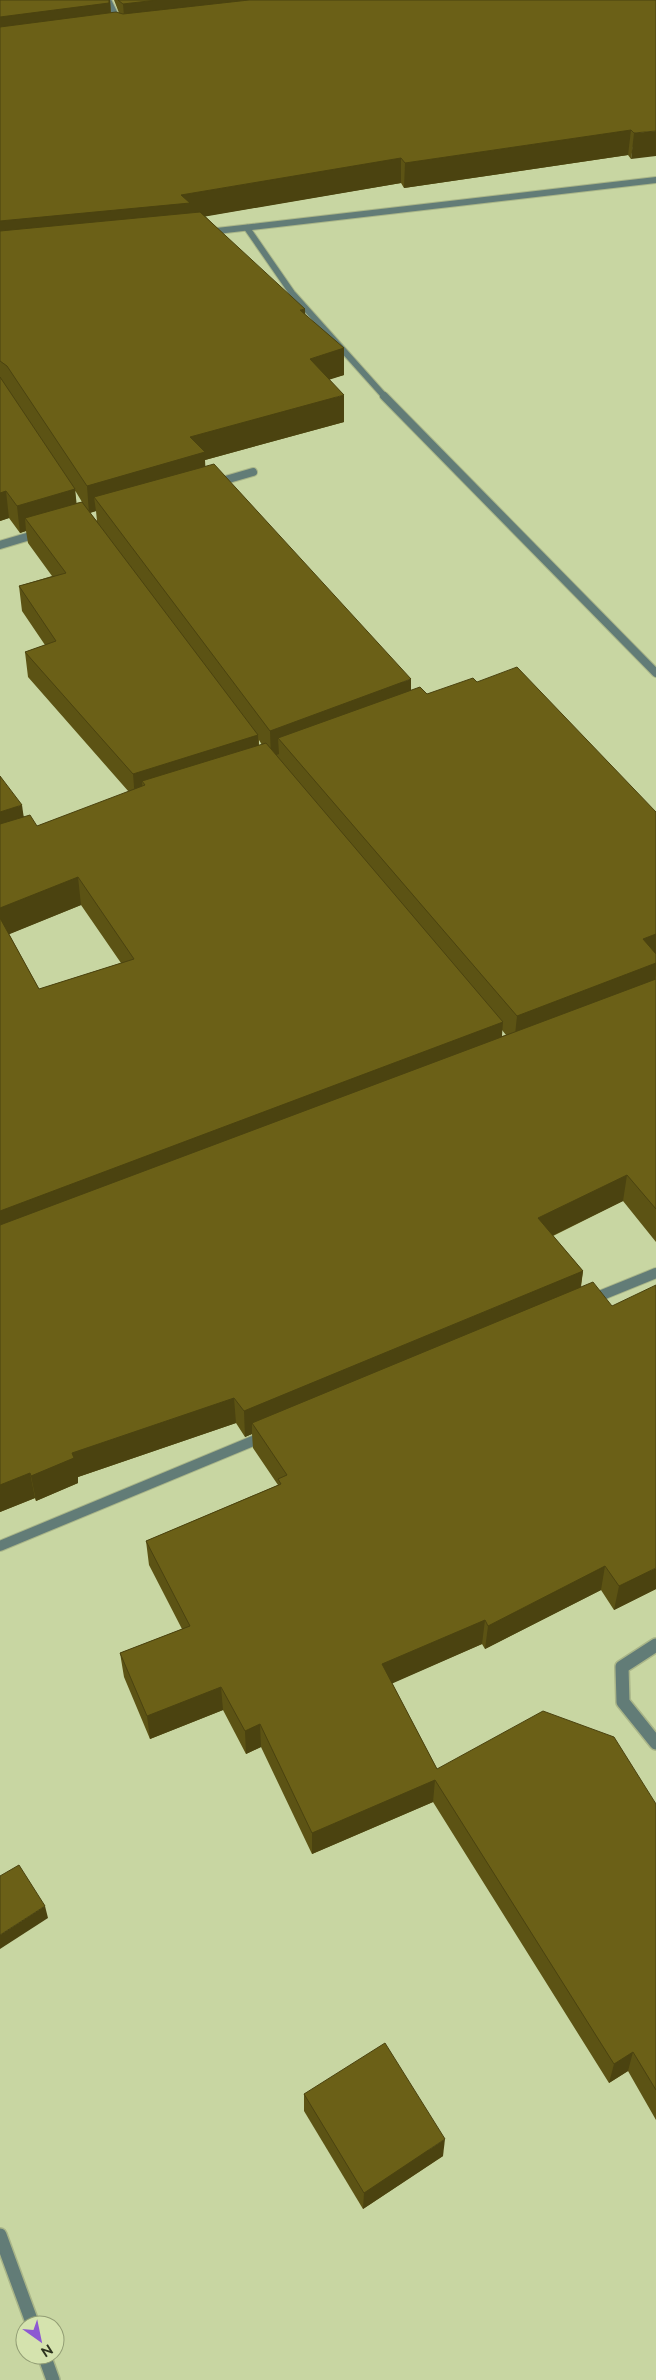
<svg xmlns="http://www.w3.org/2000/svg" width="656" height="2380" font-family="Raleway,sans-serif">
	<style>
		.lines { fill: none; stroke-linecap: round; stroke-linejoin: round }
		.minor-far3-casing { stroke: #a9b588; stroke-width: 8 }
		.minor-far2-casing { stroke: #a9b588; stroke-width: 10 }
		.minor-far1-casing { stroke: #a9b588; stroke-width: 12 }
		.minor-casing { stroke: #a9b588; stroke-width: 16 }
		.minor-far3 { stroke: #627c77; stroke-width: 6 }
		.minor-far2 { stroke: #627c77; stroke-width: 8 }
		.minor-far1 { stroke: #627c77; stroke-width: 10 }
		.minor { stroke: #627c77; stroke-width: 13 }
		.wall { fill: #5c5314; fill-rule: evenodd }
		.shaded-wall { fill: #4b4310 }
		.building { fill: #6b6017; stroke: #4b4310 }
	</style>
	<rect width="100%" height="100%" fill="#c8d6a2"/>
	<g class="lines">
		<!-- minor-far3 casing -->
		<g class="minor-far3-casing">
			<g id="minor-far3">
				<path d="M108,0L116,16L115,25"/>
				<path d="M247,228L292,293L386,398"/>
				<path d="M208,232L656,180"/>
			</g>
		</g>
		<!-- minor-far2 casing -->
		<g class="minor-far2-casing">
			<g id="minor-far2">
				<path d="M384,396L656,673"/>
				<path d="M215,483L253,472"/>
				<path d="M0,545L40,533"/>
			</g>
		</g>
		<!-- minor-far1 casing -->
		<g class="minor-far1-casing">
			<g id="minor-far1">
				<path d="M592,1299L656,1273"/>
				<path d="M0,1546L265,1436"/>
			</g>
		</g>
		<!-- minor casing -->
		<g class="minor-casing">
			<g id="minor">
				<path d="M656,1645L622,1667L623,1702L656,1743"/>
				<path d="M0,2235L33,2325"/>
				<path d="M44,2355L53,2380"/>
			</g>
		</g>
		<!-- minor-far3 -->
		<use href="#minor-far3" class="minor-far3"/>
		<!-- minor-far2 -->
		<use href="#minor-far2" class="minor-far2"/>
		<!-- minor-far1 -->
		<use href="#minor-far1" class="minor-far1"/>
		<!-- minor -->
		<use href="#minor" class="minor"/>
	</g>
	<!-- wall -->
	<g class="wall">
		<path d="M0,0H110L111,13H119L114,0H656L631,159L628,155L404,188L401,183L205,216L305,315L344,348V375L329,379L344,422L205,460V466L411,690L427,694L477,682L656,812V1242L623,1201L553,1236L583,1271L581,1287L656,1589L614,1610L601,1590L485,1649L482,1644L392,1683L437,1769L656,1804V2120L628,2071L609,2083L433,1802L312,1854L261,1747L246,1754L223,1710L150,1739L124,1677L120,1653L182,1629L149,1565L146,1541L278,1485L253,1448L252,1434L245,1437L236,1423L78,1477V1483L36,1501L35,1498L0,1512V776L24,817L37,826L129,792L28,677L25,652L45,645L22,611L19,586L52,576L28,543L26,531L20,533L9,518L0,521ZM75,491L76,492L82,502L76,503ZM96,511L97,521L90,513ZM259,740L262,745H259ZM81,905L121,963L39,989L9,934ZM502,1030L506,1035L502,1036Z"/>
		<path d="M304,2094L443,2156L363,2209L304,2111Z"/>
	</g>
	<!-- shaded-wall -->
	<g class="shaded-wall">
		<path d="M109,0H110L111,17L0,42V17Z"/>
		<path d="M157,0H378L125,28L123,4Z"/>
		<path d="M631,130L628,155L404,188L405,163Z"/>
		<path d="M656,131V156L631,159L634,133Z"/>
		<path d="M401,158V183L191,219L0,247V221L181,195Z"/>
		<path d="M305,309L306,335L300,310Z"/>
		<path d="M344,348V375L310,386V359Z"/>
		<path d="M344,395V422L205,460L206,479L94,497L96,511L89,513L87,486L190,437Z"/>
		<path d="M75,489L78,516L25,518L26,531L20,533L17,506Z"/>
		<path d="M6,491L9,518L0,521V493Z"/>
		<path d="M411,679V705L278,738L279,754L271,757L270,731Z"/>
		<path d="M258,735L259,761L142,781L143,797L135,799L133,774Z"/>
		<path d="M22,805L26,833L0,841V812Z"/>
		<path d="M78,877L81,905L0,938V908Z"/>
		<path d="M656,934V960L643,939Z"/>
		<path d="M656,963V975L654,991L514,1044L517,1016Z"/>
		<path d="M503,1022L501,1049L0,1240V1211Z"/>
		<path d="M627,1175L623,1201L535,1244L538,1218Z"/>
		<path d="M583,1271L579,1297L252,1423V1434L245,1437L244,1411Z"/>
		<path d="M234,1398L236,1423L78,1477V1483L36,1501L31,1476L72,1453Z"/>
		<path d="M30,1473L35,1498L0,1512V1485Z"/>
		<path d="M605,1566L601,1590L485,1649L488,1626Z"/>
		<path d="M656,1568V1589L614,1610L619,1586Z"/>
		<path d="M485,1620L482,1644L382,1688V1664Z"/>
		<path d="M221,1687L223,1710L150,1739L147,1716Z"/>
		<path d="M260,1724L261,1747L246,1754L245,1731Z"/>
		<path d="M435,1780L433,1802L312,1854V1833Z"/>
		<path d="M45,1906L48,1918L0,1949V1935Z"/>
		<path d="M633,2052L628,2071L609,2083L614,2064Z"/>
		<path d="M445,2139L443,2156L363,2209L364,2193Z"/>
	</g>
	<!-- building -->
	<g class="building">
		<path d="M0,0H109V3L0,17Z"/>
		<path d="M118,0H157L123,4Z"/>
		<path d="M249,0H656V131L634,133L631,130L405,163L401,158L181,195L190,203L0,221V27L116,12L123,14Z"/>
		<path d="M200,212L305,309L300,310L344,348L310,359L344,395L190,437L205,452L87,486L7,366L0,361V231Z"/>
		<path d="M0,377L75,489L17,506L6,491L0,493Z"/>
		<path d="M214,464L411,679L270,731L94,497Z"/>
		<path d="M82,502L258,735L133,774L25,652L56,641L19,586L66,573L25,518Z"/>
		<path d="M517,667L656,812V934L643,939L656,954V963L517,1016L278,738L420,687L427,694L473,678L477,682Z"/>
		<path d="M266,743L503,1022L0,1211V918L39,989L134,959L78,877L0,908V824L30,815L37,826L145,785L142,781Z"/>
		<path d="M0,776L22,805L0,812Z"/>
		<path d="M656,979V1209L627,1175L538,1218L583,1271L244,1411L234,1398L72,1453L74,1458L31,1476L30,1473L0,1485V1225Z"/>
		<path d="M593,1282L612,1306L656,1285V1568L619,1586L605,1566L488,1626L485,1620L382,1664L437,1769L543,1711L614,1737L656,1804V2090L633,2052L614,2064L435,1780L312,1833L260,1724L245,1731L221,1687L147,1716L120,1653L190,1626L146,1541L281,1484L278,1479L287,1475L252,1423Z"/>
		<path d="M19,1865L45,1906L0,1935V1876Z"/>
		<path d="M385,2043L445,2139L364,2193L304,2094Z"/>
	</g>
	<!-- north arrow -->
	<g transform="translate(40 2340) rotate(147)"><circle r="24" fill="#d5e3ae" stroke="#929d74"/>
	<path d="M0-4L9 19L0 12L-9 19Z" fill="#8d59d2"/>
	<text y="-8" font-size="14" font-weight="bold" text-anchor="middle" fill="#2d331e">N</text>
	</g>
</svg>
